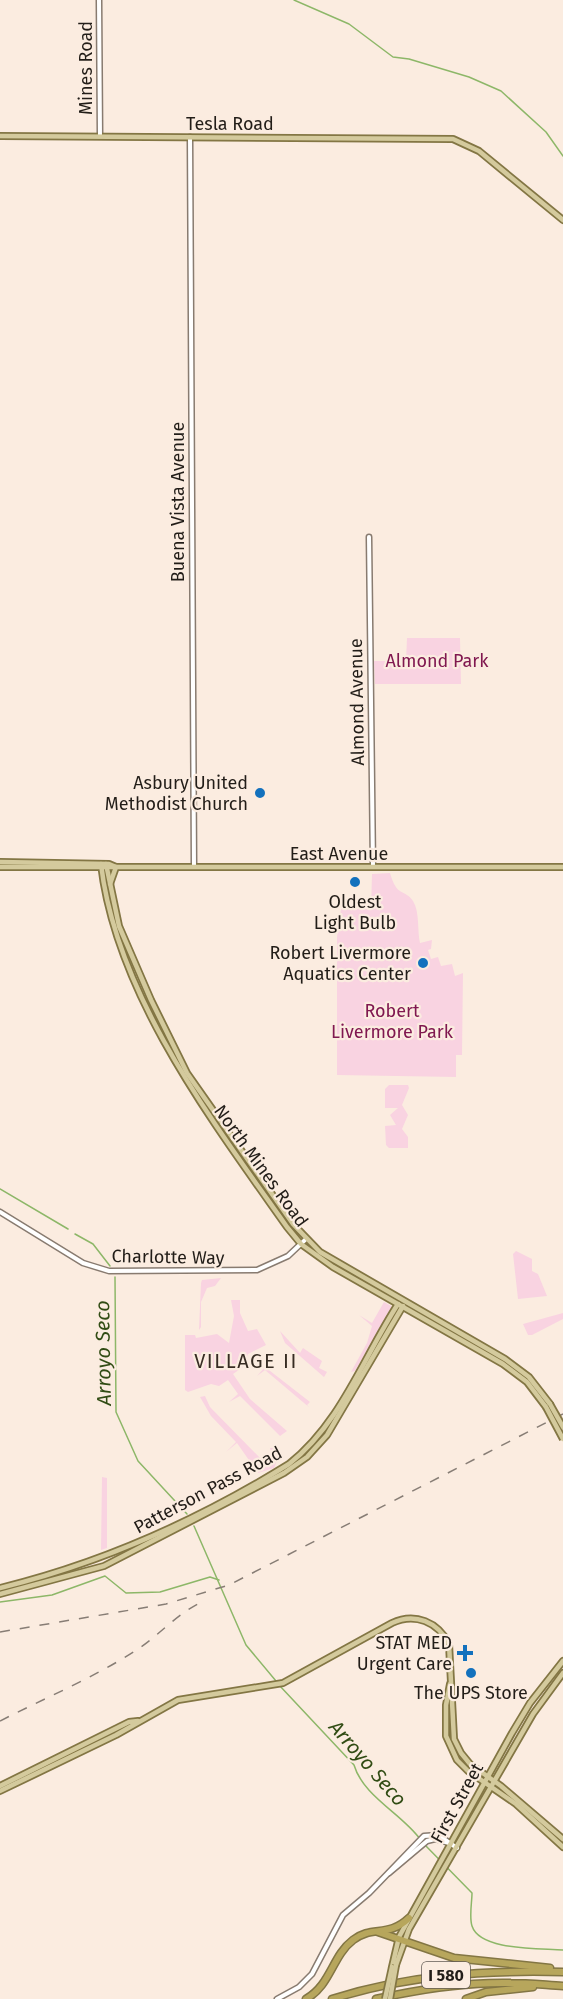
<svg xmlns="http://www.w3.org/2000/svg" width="563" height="1999" font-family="'Fira Sans',sans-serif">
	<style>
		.green { fill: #f9d3e1 }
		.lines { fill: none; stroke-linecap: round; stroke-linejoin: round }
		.stream { stroke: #8db768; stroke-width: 1.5 }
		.minor-casing { stroke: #887b70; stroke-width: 7 }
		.major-casing { stroke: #837644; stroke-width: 8 }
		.highway-casing { stroke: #837644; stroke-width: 9 }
		.minor { stroke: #fff; stroke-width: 4 }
		.major { stroke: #d4ca9d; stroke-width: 4.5 }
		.highway { stroke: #b7a65c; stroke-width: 6 }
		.rail { stroke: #877d75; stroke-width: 1.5; stroke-dasharray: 10 10; stroke-linecap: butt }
		.major-bridge-casing { stroke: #837644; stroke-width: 8; stroke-linecap: butt }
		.major-bridge { stroke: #d4ca9d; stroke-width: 4.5 }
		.poi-dot { fill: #1371bd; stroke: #fbece0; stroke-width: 2 }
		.labels { text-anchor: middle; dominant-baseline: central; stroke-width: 4.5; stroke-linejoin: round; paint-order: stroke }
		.shield { fill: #fbece0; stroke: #635b54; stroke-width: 1.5 }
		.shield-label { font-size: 16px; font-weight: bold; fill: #221d18 }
		.street-label { font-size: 18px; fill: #221d18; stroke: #fbece0 }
		.park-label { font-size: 18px; fill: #801850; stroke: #fbece0 }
		.poi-label { font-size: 18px; fill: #221d18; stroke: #fbece0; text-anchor: end }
		.water-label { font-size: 20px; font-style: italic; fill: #314c14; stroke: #fbece0 }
		.neighbourhood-label { font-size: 20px; letter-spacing: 1.5px; fill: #372c23; stroke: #fbece0 }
	</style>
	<rect width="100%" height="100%" fill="#fbece0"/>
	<!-- green -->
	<g class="green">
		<path d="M407,638H460L461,684H375L374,661H406Z"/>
		<path d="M390,873C397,898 404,888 413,901C420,912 417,931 420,943L432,940L431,949L428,950L431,959L438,957L441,966L452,964L455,976L463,973L462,1055H456V1077L337,1075V937L341,909H371L372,874Z"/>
		<path d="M389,1085H408L409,1088L402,1105L408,1115L402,1129L408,1137V1148H389L386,1145L385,1126L396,1125L390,1115L398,1108H385V1089Z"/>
		<path d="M516,1251L532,1259V1271L538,1274L547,1296L518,1299L513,1254Z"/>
		<path d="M221,1278L215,1286L207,1288L201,1302V1327L199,1330L201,1283L202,1280Z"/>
		<path d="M231,1300H240V1313L248,1331L257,1329L266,1345L248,1354L243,1367L233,1374L250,1399L287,1431L280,1436L240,1396L229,1402L238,1394L228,1380L219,1386L211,1384L188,1392L185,1390V1335H195L196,1338L217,1334L229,1343L234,1316Z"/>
		<path d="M384,1302L391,1306V1309L355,1371L351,1372L367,1343L372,1326L359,1315L372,1323Z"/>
		<path d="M563,1313V1319L532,1335H528L523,1324Z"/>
		<path d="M280,1331L300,1353L303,1348L322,1361L319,1368L327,1372L324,1377L285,1343Z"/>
		<path d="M265,1367L310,1402L307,1405L310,1408L265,1370L257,1376Z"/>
		<path d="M205,1396L210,1407L262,1460L271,1462L273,1457L270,1448H274L277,1461L274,1468L258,1473L237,1443L226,1452L236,1442L211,1416L200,1397Z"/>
		<path d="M102,1477L107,1478V1548L101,1550Z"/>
	</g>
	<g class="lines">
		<!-- stream -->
		<g class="stream">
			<path d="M294,0L349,24L393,57L409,59L469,77L501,91L546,132L563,156"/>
			<path d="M0,1189L68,1229"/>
			<path d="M75,1234L93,1244L110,1266"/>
			<path d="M115,1277L116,1412L138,1461L187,1514"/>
			<path d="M194,1526L246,1645L276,1681"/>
			<path d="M0,1602L52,1595L105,1576L126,1593L160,1592L210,1577L219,1580"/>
			<path d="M279,1685L354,1765C363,1796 402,1814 420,1839"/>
			<path d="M425,1845L472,1893C472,1902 469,1917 472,1926C480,1951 540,1948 563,1950"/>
		</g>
		<!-- minor casing -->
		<g class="minor-casing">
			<g id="minor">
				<path d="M99,0L100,136"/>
				<path d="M190,137L194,867"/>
				<path d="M369,537L373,867"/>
				<path d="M0,1212L83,1263L109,1271L257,1270L288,1256L306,1239"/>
				<path d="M389,1873L427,1841L435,1839L449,1843"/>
				<path d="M277,1999L299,1987L312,1974L343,1915L369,1893L424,1836L438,1835L457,1848"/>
			</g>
		</g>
		<!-- major casing -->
		<g class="major-casing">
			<g id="major">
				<path d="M0,136L453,139L479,151L563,220"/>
				<path d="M0,862L109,864L116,867"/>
				<path d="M101,864C116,995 213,1122 287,1227L301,1244L333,1267L503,1364L527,1382L546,1407"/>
				<path d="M106,864L119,926L151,1000L187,1073L293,1224L320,1252L505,1359L529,1377L550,1404"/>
				<path d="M0,867H563"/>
				<path d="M110,884L116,867"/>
				<path d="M0,1588C102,1563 200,1519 289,1464C341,1423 363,1358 398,1304"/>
				<path d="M0,1594L104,1566L284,1473L307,1457L327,1435L403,1306"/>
				<path d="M450,1684L446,1705V1736L457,1760L468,1771L516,1804L563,1847"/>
				<path d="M0,1786L129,1722L138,1721"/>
				<path d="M0,1791L116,1735L178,1700L283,1683L392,1623C415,1612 438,1622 449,1644L454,1739L461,1753L470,1764L501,1786L563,1839"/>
				<path d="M396,1965L409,1929L533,1714L563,1673"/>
				<path d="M392,1967L399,1937L512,1733L530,1703L563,1661"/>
			</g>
		</g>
		<!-- highway casing -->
		<g class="highway-casing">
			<g id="highway">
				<path d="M378,1932L454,1958L550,1968"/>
				<path d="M306,1999C331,1985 332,1956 353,1940C372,1925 388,1938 409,1918"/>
				<path d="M332,1999C408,1975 484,1970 563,1972"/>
				<path d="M376,1999C420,1989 466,1982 511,1983C528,1983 546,1985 563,1986"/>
				<path d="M466,1999L486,1992L533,1987"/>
			</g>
		</g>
		<!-- minor -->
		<use href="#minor" class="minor"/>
		<!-- major -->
		<use href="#major" class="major"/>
		<!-- highway -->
		<use href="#highway" class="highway"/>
		<!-- rail -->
		<g class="rail">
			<path d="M0,1632L166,1604L229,1585L563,1414"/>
			<path d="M0,1721C45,1698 93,1678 135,1651C160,1635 178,1612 206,1600"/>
		</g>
		<!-- major-bridge casing -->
		<g class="major-bridge-casing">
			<g id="major-bridge">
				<path d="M550,1404L563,1427"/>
				<path d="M546,1407L563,1439"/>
				<path d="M385,1999L392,1967"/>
				<path d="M390,1999L396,1965"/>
			</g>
		</g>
		<!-- major-bridge -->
		<use href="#major-bridge" class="major-bridge"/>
	</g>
	<!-- markers -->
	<g class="poi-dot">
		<circle cx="260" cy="793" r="6"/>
		<circle cx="355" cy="882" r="6"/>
		<circle cx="423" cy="963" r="6"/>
		<path d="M462 1644h6v6h6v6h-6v6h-6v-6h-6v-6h6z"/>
		<circle cx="471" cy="1673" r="6"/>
	</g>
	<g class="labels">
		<!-- shield labels -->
		<rect class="shield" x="422" y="1962" width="48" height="26" rx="4.5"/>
		<g class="shield-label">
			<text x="446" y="1975">I 580</text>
		</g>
		<!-- street labels -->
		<g class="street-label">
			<text transform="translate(86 68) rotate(-90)">Mines Road</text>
			<text x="230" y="124">Tesla Road</text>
			<text transform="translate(178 502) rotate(-90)">Buena Vista Avenue</text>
			<text transform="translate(357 702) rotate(-91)">Almond Avenue</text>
			<text x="339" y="854">East Avenue</text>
			<text transform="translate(261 1166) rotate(54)">North Mines Road</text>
			<text transform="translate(168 1257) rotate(1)">Charlotte Way</text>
			<text transform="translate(208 1490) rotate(-28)">Patterson Pass Road</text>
			<text transform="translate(457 1803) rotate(-61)">First Street</text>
		</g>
		<!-- park labels -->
		<g class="park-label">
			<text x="437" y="661">Almond Park</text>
			<text x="392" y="1011">Robert<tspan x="392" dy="21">Livermore Park</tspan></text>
		</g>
		<!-- poi labels -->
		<g class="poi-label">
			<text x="248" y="783">Asbury United<tspan x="248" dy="21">Methodist Church</tspan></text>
			<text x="355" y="902" text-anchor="middle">Oldest<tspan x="355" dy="21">Light Bulb</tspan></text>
			<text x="411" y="953">Robert Livermore<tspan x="411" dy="21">Aquatics Center</tspan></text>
			<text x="452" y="1643">STAT MED<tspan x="452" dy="21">Urgent Care</tspan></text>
			<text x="471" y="1693" text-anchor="middle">The UPS Store</text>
		</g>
		<!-- water labels -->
		<g class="water-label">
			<text transform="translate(103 1353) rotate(-91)">Arroyo Seco</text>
			<text transform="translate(368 1763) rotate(49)">Arroyo Seco</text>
		</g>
		<!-- neighbourhood labels -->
		<g class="neighbourhood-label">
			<text x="246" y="1361">VILLAGE II</text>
		</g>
	</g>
</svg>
